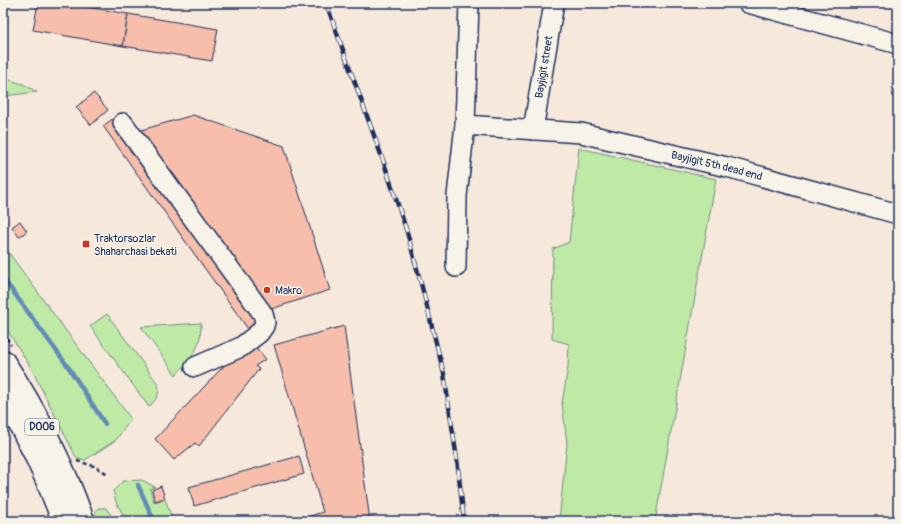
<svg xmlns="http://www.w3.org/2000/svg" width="901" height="524" font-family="Pangolin,sans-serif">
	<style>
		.green { fill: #bfeaa6; stroke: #6d8c82 }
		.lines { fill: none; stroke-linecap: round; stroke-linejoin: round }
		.stream { stroke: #628cb6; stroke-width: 4.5 }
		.building { fill: #f6beab; stroke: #1b2f5e }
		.minor-casing { stroke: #1b2f5e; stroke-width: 22 }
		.major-casing { stroke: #1b2f5e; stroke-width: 25 }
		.path { stroke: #1b2f5e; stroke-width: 2.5; stroke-dasharray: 4 3; stroke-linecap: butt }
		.minor { stroke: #f7f3e8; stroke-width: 19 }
		.major { stroke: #f7f3e8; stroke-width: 22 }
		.rail-casing { stroke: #1b2f5e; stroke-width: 4.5 }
		.rail { stroke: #f7f3e8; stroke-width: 3; stroke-dasharray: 9; stroke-linecap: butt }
		.poi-dot { fill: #c8321e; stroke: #f7f3e8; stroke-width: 1.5 }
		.labels { text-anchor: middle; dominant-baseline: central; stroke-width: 3; stroke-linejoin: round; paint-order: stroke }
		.shield { fill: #f7f3e8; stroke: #5d6a87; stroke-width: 1 }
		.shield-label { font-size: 10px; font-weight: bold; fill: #1b2f5e }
		.street-label { font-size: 11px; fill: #1b2f5e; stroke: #f7f3e8 }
		.poi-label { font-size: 11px; fill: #1b2f5e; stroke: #f7f3e8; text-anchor: start }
	</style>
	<rect width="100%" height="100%" fill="#f7e8dc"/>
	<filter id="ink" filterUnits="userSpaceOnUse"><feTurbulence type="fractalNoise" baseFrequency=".025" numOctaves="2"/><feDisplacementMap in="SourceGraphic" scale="8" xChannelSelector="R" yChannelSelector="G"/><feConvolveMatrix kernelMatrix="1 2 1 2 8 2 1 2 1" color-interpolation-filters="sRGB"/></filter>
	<g filter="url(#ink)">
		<!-- green -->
		<g class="green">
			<path d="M3,78L23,84L37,92L3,96Z"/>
			<path d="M579,148L716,179L655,521H559L567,444L562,403L568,367L569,344L552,339L553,249L569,242Z"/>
			<path d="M3,245L131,419L116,440L85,460L77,459L31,368L3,323Z"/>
			<path d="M107,314L158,384C161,395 155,400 149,407L90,326Z"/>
			<path d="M201,323C201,350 192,356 176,375L141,327Z"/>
			<path d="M142,480L155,487L150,489L154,502L165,499L173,521H127L116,502L113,491L123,481Z"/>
			<path d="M99,508H106L115,521H95C94,516 95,511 99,508Z"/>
		</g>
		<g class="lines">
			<!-- stream -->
			<g class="stream">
				<path d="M3,278L69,368L105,424"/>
				<path d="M138,485L154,521"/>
			</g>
		</g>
		<!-- building -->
		<g class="building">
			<path d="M38,3H64L128,14L123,46L33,30Z"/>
			<path d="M128,14L218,29L212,61L123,46Z"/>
			<path d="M94,93L108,110L91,125L76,107Z"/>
			<path d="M193,115L284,146L330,290L265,311L138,131Z"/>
			<path d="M115,117L260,321L248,329L103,126Z"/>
			<path d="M20,221L27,231L19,237L12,227Z"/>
			<path d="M344,326L370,521H294L323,512L274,345Z"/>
			<path d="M252,343L266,359L255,366L259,369L199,446L195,443L174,460L155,439L236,353Z"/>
			<path d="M299,456L304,474L194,506L189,487Z"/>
			<path d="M161,486L165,498L155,501L152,490Z"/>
		</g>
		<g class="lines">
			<!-- minor casing -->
			<g class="minor-casing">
				<g id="minor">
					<path d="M748,3L898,44"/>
					<path d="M123,123L263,314L265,322L264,326L259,333L241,347L195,367"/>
					<path id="s1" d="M465,125L581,133L727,167L898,214"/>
					<path id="s2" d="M533,130L554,3"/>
					<path d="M456,267L457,196L465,125L469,3"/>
				</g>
			</g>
			<!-- major casing -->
			<g class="major-casing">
				<g id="major">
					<path d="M3,361C36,411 63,464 83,521"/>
					<path d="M3,395C28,436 47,476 63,521"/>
				</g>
			</g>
			<!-- path -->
			<g class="path">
				<path d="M3,332L11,345"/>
				<path d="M77,461L94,466L108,474"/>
			</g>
			<!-- minor -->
			<use href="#minor" class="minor"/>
			<!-- major -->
			<use href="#major" class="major"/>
			<!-- rail casing -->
			<g class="rail-casing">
				<path id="rail" d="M326,3L384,163L407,232L423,291L444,374L457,459L464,521"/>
			</g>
			<!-- rail -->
			<use href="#rail" class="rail"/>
		</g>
	</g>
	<!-- markers -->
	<g class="poi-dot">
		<rect x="82" y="240" width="8" height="8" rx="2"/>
		<circle cx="267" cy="290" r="4"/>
	</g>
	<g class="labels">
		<!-- shield labels -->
		<rect class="shield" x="25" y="419" width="34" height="16" rx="3"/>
		<g class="shield-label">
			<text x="42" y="427">D006</text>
		</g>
		<!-- street labels -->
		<g class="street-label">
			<text stroke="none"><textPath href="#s2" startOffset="64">Bayjigit street</textPath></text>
			<text stroke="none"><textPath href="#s1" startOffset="256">Bayjigit 5th dead end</textPath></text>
		</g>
		<!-- poi labels -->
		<g class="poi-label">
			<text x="94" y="238">Traktorsozlar<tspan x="94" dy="13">Shaharchasi bekati</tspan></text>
			<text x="275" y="290">Makro</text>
		</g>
	</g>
	<!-- margin -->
	<rect width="901" height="524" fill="none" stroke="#f7f3e8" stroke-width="16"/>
	<rect x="8" y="8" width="885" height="508" fill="none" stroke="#1b2f5e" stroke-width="1.5" filter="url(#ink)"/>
</svg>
